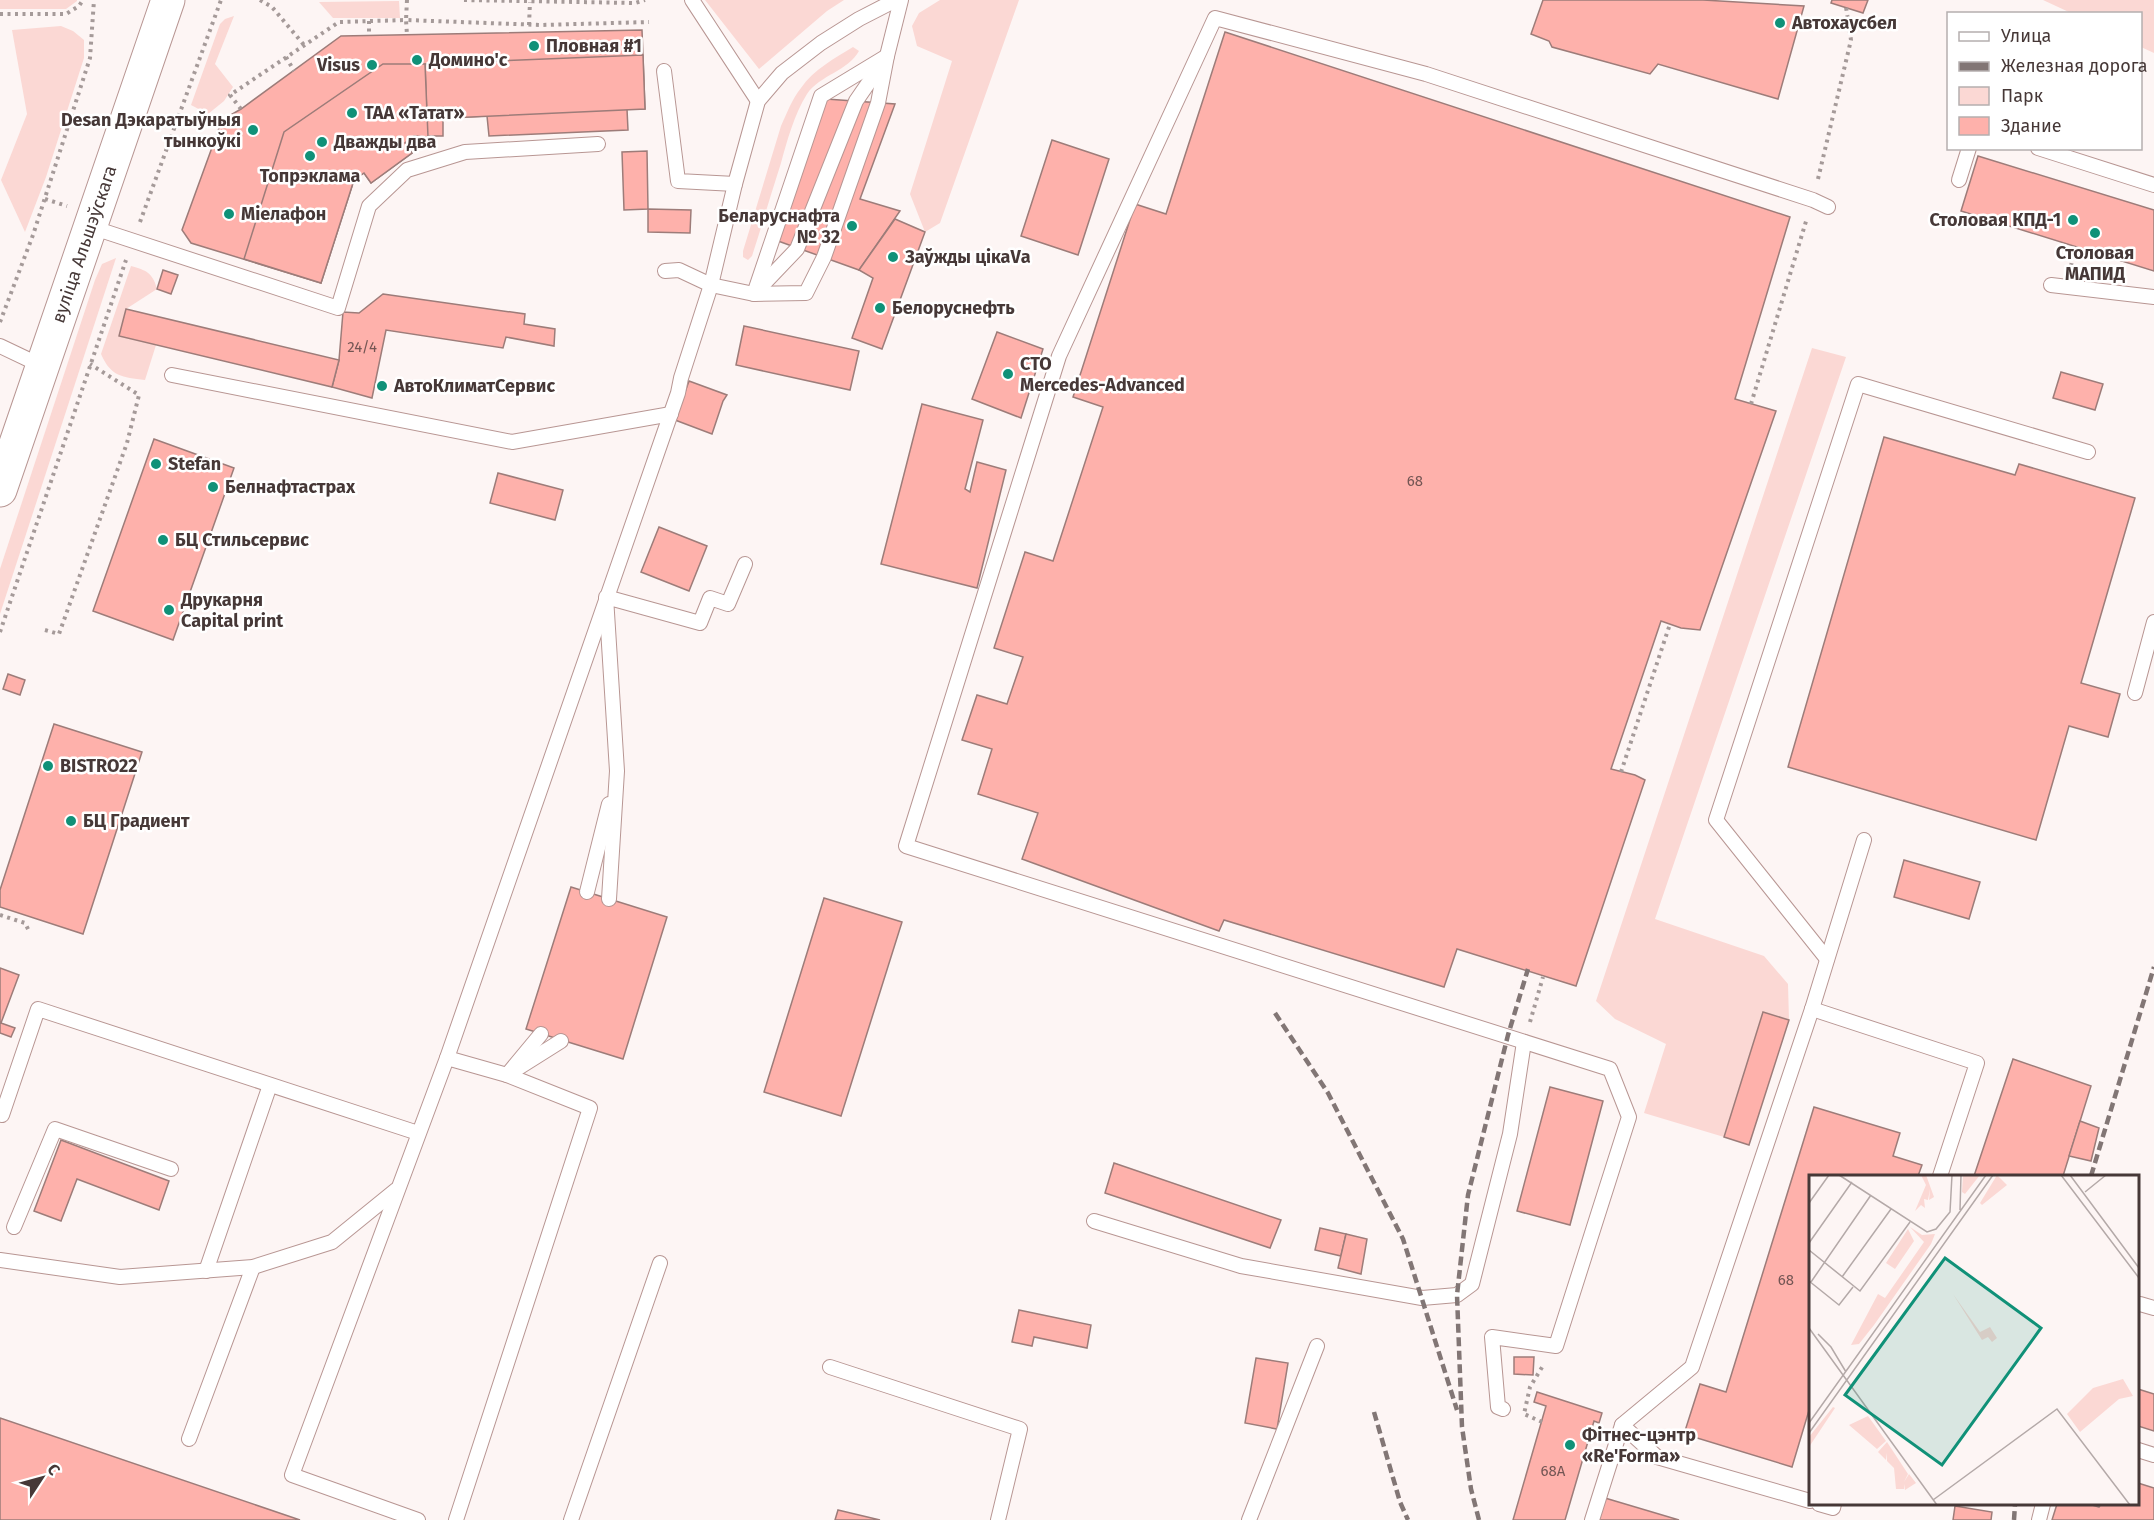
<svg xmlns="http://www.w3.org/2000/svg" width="2154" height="1520" font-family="'Fira Sans',sans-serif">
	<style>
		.green { fill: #fbd8d4 }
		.building { fill: #feb1ab; stroke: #9d7c79; stroke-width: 1.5 }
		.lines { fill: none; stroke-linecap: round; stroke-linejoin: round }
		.lane-casing { stroke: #b89693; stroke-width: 16 }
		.secondary-casing { stroke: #b89693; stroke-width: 35 }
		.path { stroke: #a59a99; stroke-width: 4; stroke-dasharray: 3 4.5; stroke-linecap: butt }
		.lane { stroke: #fff; stroke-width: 14 }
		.secondary { stroke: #fff; stroke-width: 33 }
		.rail { stroke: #827675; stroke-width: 4.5; stroke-dasharray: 9 4.5; stroke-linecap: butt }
		.poi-dot { fill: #109178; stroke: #fff; stroke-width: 2 }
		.labels { text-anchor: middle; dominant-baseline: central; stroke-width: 5; stroke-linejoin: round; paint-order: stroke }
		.number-label { font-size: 15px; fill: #745654 }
		.poi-label { font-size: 18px; font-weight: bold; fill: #463837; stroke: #fff; text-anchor: start }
		.street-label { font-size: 18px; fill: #463837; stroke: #fff }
		.inset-road { fill: none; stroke: #b4a9a8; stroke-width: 1.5 }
		.view { fill: #109178; fill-opacity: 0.15; stroke: #109178; stroke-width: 3 }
		.inset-edge { fill: none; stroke: #463837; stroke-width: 3 }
	</style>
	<rect width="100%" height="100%" fill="#fdf5f4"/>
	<!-- green -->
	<g class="green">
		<path d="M0,0H77V1L66,9H0Z"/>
		<path d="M705,0H844L827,11L759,69Z"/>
		<path d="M940,0H1019L940,223L925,232L910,194L952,61L917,46L912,26L919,13Z"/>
		<path d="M2043,0H2154V53L2141,47L2140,14L2071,13Z"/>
		<path d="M399,1L400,18H333L319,2Z"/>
		<path d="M234,16L215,64L233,87L224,101L208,114L191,105L220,24L225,19Z"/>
		<path d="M61,26L73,31L84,40V58L46,177L25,232L1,180L27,114L12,30Z"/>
		<path d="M853,47L859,51C848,71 820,75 807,94C794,115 787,141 781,163C771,194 762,225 752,256L748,260L743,257V251L781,126C787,113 792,99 801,88C813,70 835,58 853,47Z"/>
		<path d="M116,258L0,614V569L95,280L102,264Z"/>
		<path d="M131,266C146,270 153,273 157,289L126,309L119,336L156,345L145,380C122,377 111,377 101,354Z"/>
		<path d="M1812,348L1846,357L1655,919L1764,956L1788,984L1789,1020L1763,1012L1724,1137L1644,1113L1666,1044L1615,1019L1596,1001Z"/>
	</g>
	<!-- building -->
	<g class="building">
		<path d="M1543,0H1703L1804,6L1778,99L1658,64L1650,74L1552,47L1549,41L1531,34Z"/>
		<path d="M1832,0H1868L1863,13L1831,3Z"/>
		<path d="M642,30L645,109H627L628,130L489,136L487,116L443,118V136H414L405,143L412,153L371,183L364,173L354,180L321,283L191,243L182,230L222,120L241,109L341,36Z"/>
		<path d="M1225,32L1790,217L1735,399L1776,411L1700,630L1681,628L1661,621L1611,769L1635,775L1645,780L1576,986L1457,949L1444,987L1224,920L1219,931L1022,859L1038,813L978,794L992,749L962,740L977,695L1007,704L1023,657L994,648L1025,552L1053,561L1103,407L1073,397L1135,204L1166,214Z"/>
		<path d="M643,55L645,109L427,119L425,64Z"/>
		<path d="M383,64H425L428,137L414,136L405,143L412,153L371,183L364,173L354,180L321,283L244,259L284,132Z"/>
		<path d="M826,99L895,104L860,199L900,211L859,270L778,241Z"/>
		<path d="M1052,140L1109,159L1078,255L1021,236Z"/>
		<path d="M647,151L648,209L624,210L622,152Z"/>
		<path d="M1978,156L2154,210V271L1961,211Z"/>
		<path d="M648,209L691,210L690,233L648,232Z"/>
		<path d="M895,219L925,232L882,349L852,338L873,278L859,270Z"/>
		<path d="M163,270L178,275L171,294L157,289Z"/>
		<path d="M383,294L525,314L524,324L555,329L554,346L506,337L503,348L386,330L372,398L332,387L339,360L343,312L359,313Z"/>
		<path d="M126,309L339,360L332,387L119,336Z"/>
		<path d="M744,326L859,351L850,390L736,365Z"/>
		<path d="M997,332L1043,349L1021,418L972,399Z"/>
		<path d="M2061,372L2103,384L2095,410L2053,398Z"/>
		<path d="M689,381L727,395L723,401L712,434L675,420Z"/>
		<path d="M922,404L983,420L965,489L970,492L977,462L1006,470L977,588L881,564Z"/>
		<path d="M1884,437L2015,475L2019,464L2135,498L2081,683L2120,694L2108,737L2069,726L2036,840L1788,767Z"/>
		<path d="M154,439L234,468L173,640L93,611Z"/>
		<path d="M498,473L563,490L555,520L490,503Z"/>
		<path d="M659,527L707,546L689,591L641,572Z"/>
		<path d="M8,674L25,680L20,695L3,689Z"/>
		<path d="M54,724L142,752L83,934L0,907V890Z"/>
		<path d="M1904,860L1980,882L1969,919L1894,897Z"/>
		<path d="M571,887L667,917L623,1059L526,1029Z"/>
		<path d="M824,898L902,922L841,1116L764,1092Z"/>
		<path d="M0,968L19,975L1,1023L15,1028L11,1037L0,1033Z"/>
		<path d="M1763,1012L1789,1020L1749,1145L1724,1137Z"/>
		<path d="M2013,1059L2091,1086L2063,1176H1974Z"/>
		<path d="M1550,1087L1603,1101L1570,1225L1517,1211Z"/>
		<path d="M1814,1107L1900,1133L1893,1156L1922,1165L1918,1176H1810V1407L1792,1467L1684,1434L1700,1384L1726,1392Z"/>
		<path d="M2080,1121L2099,1128L2091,1161L2069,1156Z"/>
		<path d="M61,1140L169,1181L159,1210L77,1179L61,1221L34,1211Z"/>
		<path d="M1114,1163L1281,1220L1270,1248L1105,1193Z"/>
		<path d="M1320,1228L1346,1234L1341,1256L1315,1250Z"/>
		<path d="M1346,1234L1367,1239L1361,1274L1338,1268Z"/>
		<path d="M1019,1310L1091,1325L1087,1348L1034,1337L1032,1346L1012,1342Z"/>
		<path d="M1514,1357H1534L1533,1375L1514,1374Z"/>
		<path d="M1256,1358L1288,1363L1277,1429L1245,1423Z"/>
		<path d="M2138,1389L2154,1394V1431L2138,1426Z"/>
		<path d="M1537,1392L1602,1413L1599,1423L1594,1421L1565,1520H1513L1546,1406L1534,1402Z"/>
		<path d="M0,1418L300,1520H0Z"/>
		<path d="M2138,1483L2154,1488V1520H2052L2057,1504H2089L2099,1507L2101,1504H2138Z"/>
		<path d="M1605,1498L1679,1520H1599Z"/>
		<path d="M1955,1506L1992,1512L1991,1520H1953Z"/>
		<path d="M838,1510L880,1520H835Z"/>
	</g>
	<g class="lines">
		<!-- lane casing -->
		<g class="lane-casing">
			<g id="lane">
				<path d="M692,0L758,101"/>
				<path d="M887,56L878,103L824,257L806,293L754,294L821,96Z"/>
				<path d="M664,71L678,181L735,184"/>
				<path d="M2038,148L2154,185"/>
				<path d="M1959,180L1969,148"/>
				<path d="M91,227L338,308L369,206L407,170L465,152L598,144"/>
				<path d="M665,271L679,270L711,285L754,294L797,249L856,101L887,56L901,0"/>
				<path d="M2051,285L2154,297"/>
				<path d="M0,346L42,366"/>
				<path d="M172,375L512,442L671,414"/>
				<path d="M2135,693L2154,622"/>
				<path d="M587,892L609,804"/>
				<path d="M609,899L617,771L606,597L700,623L710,598L728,604L745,564"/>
				<path d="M1827,959L1716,820L1858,384L2088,452"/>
				<path d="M1812,1009L1977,1063L1940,1176"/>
				<path d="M447,1058L507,1075L561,1041"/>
				<path d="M2,1115L38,1009L418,1133"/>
				<path d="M1094,1221L1241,1266L1422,1298L1457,1295L1472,1284L1510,1134L1524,1042"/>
				<path d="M14,1227L55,1129L171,1169"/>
				<path d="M0,1260L120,1277L253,1267L332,1242L396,1190"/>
				<path d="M206,1271L270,1085"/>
				<path d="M2140,1304L2154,1308"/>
				<path d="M830,1367L1020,1429L998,1520"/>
				<path d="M1503,1409L1498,1407L1492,1337L1556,1346L1629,1117L1610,1069L906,846L1059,356L1215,18L1426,74L1813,200L1828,207"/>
				<path d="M1622,1425L1657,1457L1810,1501"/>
				<path d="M189,1439L253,1267"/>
				<path d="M2138,1450L2154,1455"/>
				<path d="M1819,1504L1833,1508L1834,1504"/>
				<path d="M418,1520L292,1475L447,1058L678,393L681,378L711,285L735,184L758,101L782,73L821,43L859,19L896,0"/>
				<path d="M456,1520L590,1108L507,1075L541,1034"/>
				<path d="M571,1520L660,1263"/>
				<path d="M1249,1520L1317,1346"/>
				<path d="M1592,1520L1622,1425L1692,1367L1812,1009L1864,840"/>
				<path d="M2039,1520L2043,1504"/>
			</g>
		</g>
		<!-- secondary casing -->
		<g class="secondary-casing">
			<g id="secondary">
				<path id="s1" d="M0,490L168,0"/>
			</g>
		</g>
		<!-- path -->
		<g class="path">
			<path d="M260,0L272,7L304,45"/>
			<path d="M407,0L406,20L541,25L649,22"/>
			<path d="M464,0L635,3L645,0"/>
			<path d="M0,14H66L79,6L83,0"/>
			<path d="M369,21V36"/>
			<path d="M529,25L530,2"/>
			<path d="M286,57L294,71"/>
			<path d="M241,109L230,95L339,22L406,20L407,35"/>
			<path d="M1818,179L1851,40L1846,7"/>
			<path d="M45,199L67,206"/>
			<path d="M140,222L221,0"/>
			<path d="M2071,266L2075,247"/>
			<path d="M0,322L33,235L90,58L94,0"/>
			<path d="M1751,404L1807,218"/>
			<path d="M45,630L59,634L127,443L139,395L90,364"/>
			<path d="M0,632L126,260"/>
			<path d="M1621,772L1670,624"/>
			<path d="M0,915L25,923L29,931"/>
			<path d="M1530,1022L1543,977"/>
			<path d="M1542,1422L1524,1414L1530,1387L1544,1364"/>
		</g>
		<!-- lane -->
		<use href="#lane" class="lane"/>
		<!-- secondary -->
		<use href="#secondary" class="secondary"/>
		<!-- rail -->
		<g class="rail">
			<path d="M1275,1013L1328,1093L1403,1239L1457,1410"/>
			<path d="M2091,1176L2154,967"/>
			<path d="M1374,1412L1400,1502L1408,1520"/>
			<path d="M1479,1520L1471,1489L1462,1427L1457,1295L1468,1195L1508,1035L1528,969"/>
			<path d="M2014,1520L2015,1504"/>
		</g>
	</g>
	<!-- markers -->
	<g class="poi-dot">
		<circle cx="1780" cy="23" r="6"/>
		<circle cx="534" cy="46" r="6"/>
		<circle cx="417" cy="60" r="6"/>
		<circle cx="372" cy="65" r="6"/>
		<circle cx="352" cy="113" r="6"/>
		<circle cx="253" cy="130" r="6"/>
		<circle cx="322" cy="142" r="6"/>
		<circle cx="310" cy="156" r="6"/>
		<circle cx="229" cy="214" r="6"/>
		<circle cx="2073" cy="220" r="6"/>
		<circle cx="852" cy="226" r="6"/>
		<circle cx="2095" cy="233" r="6"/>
		<circle cx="893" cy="257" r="6"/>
		<circle cx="880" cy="308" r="6"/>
		<circle cx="1008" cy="374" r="6"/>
		<circle cx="382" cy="386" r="6"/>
		<circle cx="156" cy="464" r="6"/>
		<circle cx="213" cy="487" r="6"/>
		<circle cx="163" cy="540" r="6"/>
		<circle cx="169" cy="610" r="6"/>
		<circle cx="48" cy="766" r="6"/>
		<circle cx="71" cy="821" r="6"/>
		<circle cx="1570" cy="1445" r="6"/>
	</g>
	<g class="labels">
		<!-- number labels -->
		<g class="number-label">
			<text x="362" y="347">24/4</text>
			<text x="1415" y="481">68</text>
			<text x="1786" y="1280">68</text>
			<text x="1553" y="1471">68А</text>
		</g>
		<!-- poi labels -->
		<g class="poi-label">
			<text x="1792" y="23">Автохаусбел</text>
			<text x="546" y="46">Пловная #1</text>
			<text x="429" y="60">Домино'c</text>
			<text x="360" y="65" text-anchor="end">Visus</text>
			<text x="364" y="113">ТАА «Татат»</text>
			<text x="241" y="120" text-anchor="end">Desan Дэкаратыўныя<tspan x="241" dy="21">тынкоўкі</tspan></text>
			<text x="334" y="142">Дважды два</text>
			<text x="310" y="176" text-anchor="middle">Топрэклама</text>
			<text x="241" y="214">Міелафон</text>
			<text x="840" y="216" text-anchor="end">Беларуснафта<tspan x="840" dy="21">№ 32</tspan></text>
			<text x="2061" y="220" text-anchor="end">Столовая КПД-1</text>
			<text x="2095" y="253" text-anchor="middle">Столовая<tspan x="2095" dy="21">МАПИД</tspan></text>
			<text x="905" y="257">Заўжды цікаVа</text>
			<text x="892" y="308">Белоруснефть</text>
			<text x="1020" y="364">СТО<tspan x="1020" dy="21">Mercedes-Advanced</tspan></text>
			<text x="394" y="386">АвтоКлиматСервис</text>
			<text x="168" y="464">Stefan</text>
			<text x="225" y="487">Белнафтастрах</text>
			<text x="175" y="540">БЦ Стильсервис</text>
			<text x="181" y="600">Друкарня<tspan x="181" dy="21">Capital print</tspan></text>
			<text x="60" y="766">BISTRO22</text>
			<text x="83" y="821">БЦ Градиент</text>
			<text x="1582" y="1435">Фітнес-цэнтр<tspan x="1582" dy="21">«Re'Forma»</tspan></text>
		</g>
		<!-- street labels -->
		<g class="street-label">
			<text stroke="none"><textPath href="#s1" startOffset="260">вуліца Альшэўскага</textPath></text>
		</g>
	</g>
	<!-- overview -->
	<g transform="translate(1809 1175)">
		<rect width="330" height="330" fill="#fdf5f4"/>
		<path d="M112,0H117L125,22L120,25L121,14L119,25L115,24L116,33L112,30L106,36L117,10ZM154,0H171L156,19L153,17ZM188,0L198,10L173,30L171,28ZM101,52L113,60L126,59L122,69L65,150L50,169L42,170L69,119L76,123L115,67ZM99,54L105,66L86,94L77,88ZM144,119L171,157L181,152L188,163L183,167L179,162L173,165ZM314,204L324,221L310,224L271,257L258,239L284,213ZM24,232L26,233L0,272V262ZM59,241L77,266L68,274L40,250ZM78,267L99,299L95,307L100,299L107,308L96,315L95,309V314H87L85,293L78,286V278L77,285L69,277Z" fill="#fbd8d4"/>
		<path class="inset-road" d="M30,0L118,57L127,54L141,37L143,0M252,0L330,103M261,0L330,93M276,17L297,0M0,28L20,0M151,35L152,0M0,68L43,7M0,75L51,116L101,47M33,102L82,34M0,106L30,130L44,112M2,107L62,20M0,153L128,330M9,159L22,172L37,197M0,248L177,0M0,258L184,0M124,325L248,234L321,330"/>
		<path class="view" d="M136,83L232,153L133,290L36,220Z"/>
		<rect width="330" height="330" class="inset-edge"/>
	</g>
	<!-- legend -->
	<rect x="1947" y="12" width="195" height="138" fill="#ffffff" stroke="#b5afaf" stroke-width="1.5"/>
	<rect x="1959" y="32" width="30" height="9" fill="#ffffff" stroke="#b5afaf" stroke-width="1.5"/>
	<text x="2001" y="42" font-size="18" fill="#463837">Улица</text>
	<rect x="1959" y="62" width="30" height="9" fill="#827675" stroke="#b5afaf" stroke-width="1.5"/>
	<text x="2001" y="72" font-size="18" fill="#463837">Железная дорога</text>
	<rect x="1959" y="87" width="30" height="18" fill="#fbd8d4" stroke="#b5afaf" stroke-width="1.5"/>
	<text x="2001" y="102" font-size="18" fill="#463837">Парк</text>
	<rect x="1959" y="117" width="30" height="18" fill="#feb1ab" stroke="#b5afaf" stroke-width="1.5"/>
	<text x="2001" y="132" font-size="18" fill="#463837">Здание</text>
	<!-- north arrow -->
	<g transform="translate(42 1478) rotate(54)" stroke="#ffffff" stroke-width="4.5" paint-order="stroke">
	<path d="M0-4.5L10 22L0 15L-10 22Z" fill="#463837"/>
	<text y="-9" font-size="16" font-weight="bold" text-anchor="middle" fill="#463837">С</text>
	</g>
</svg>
